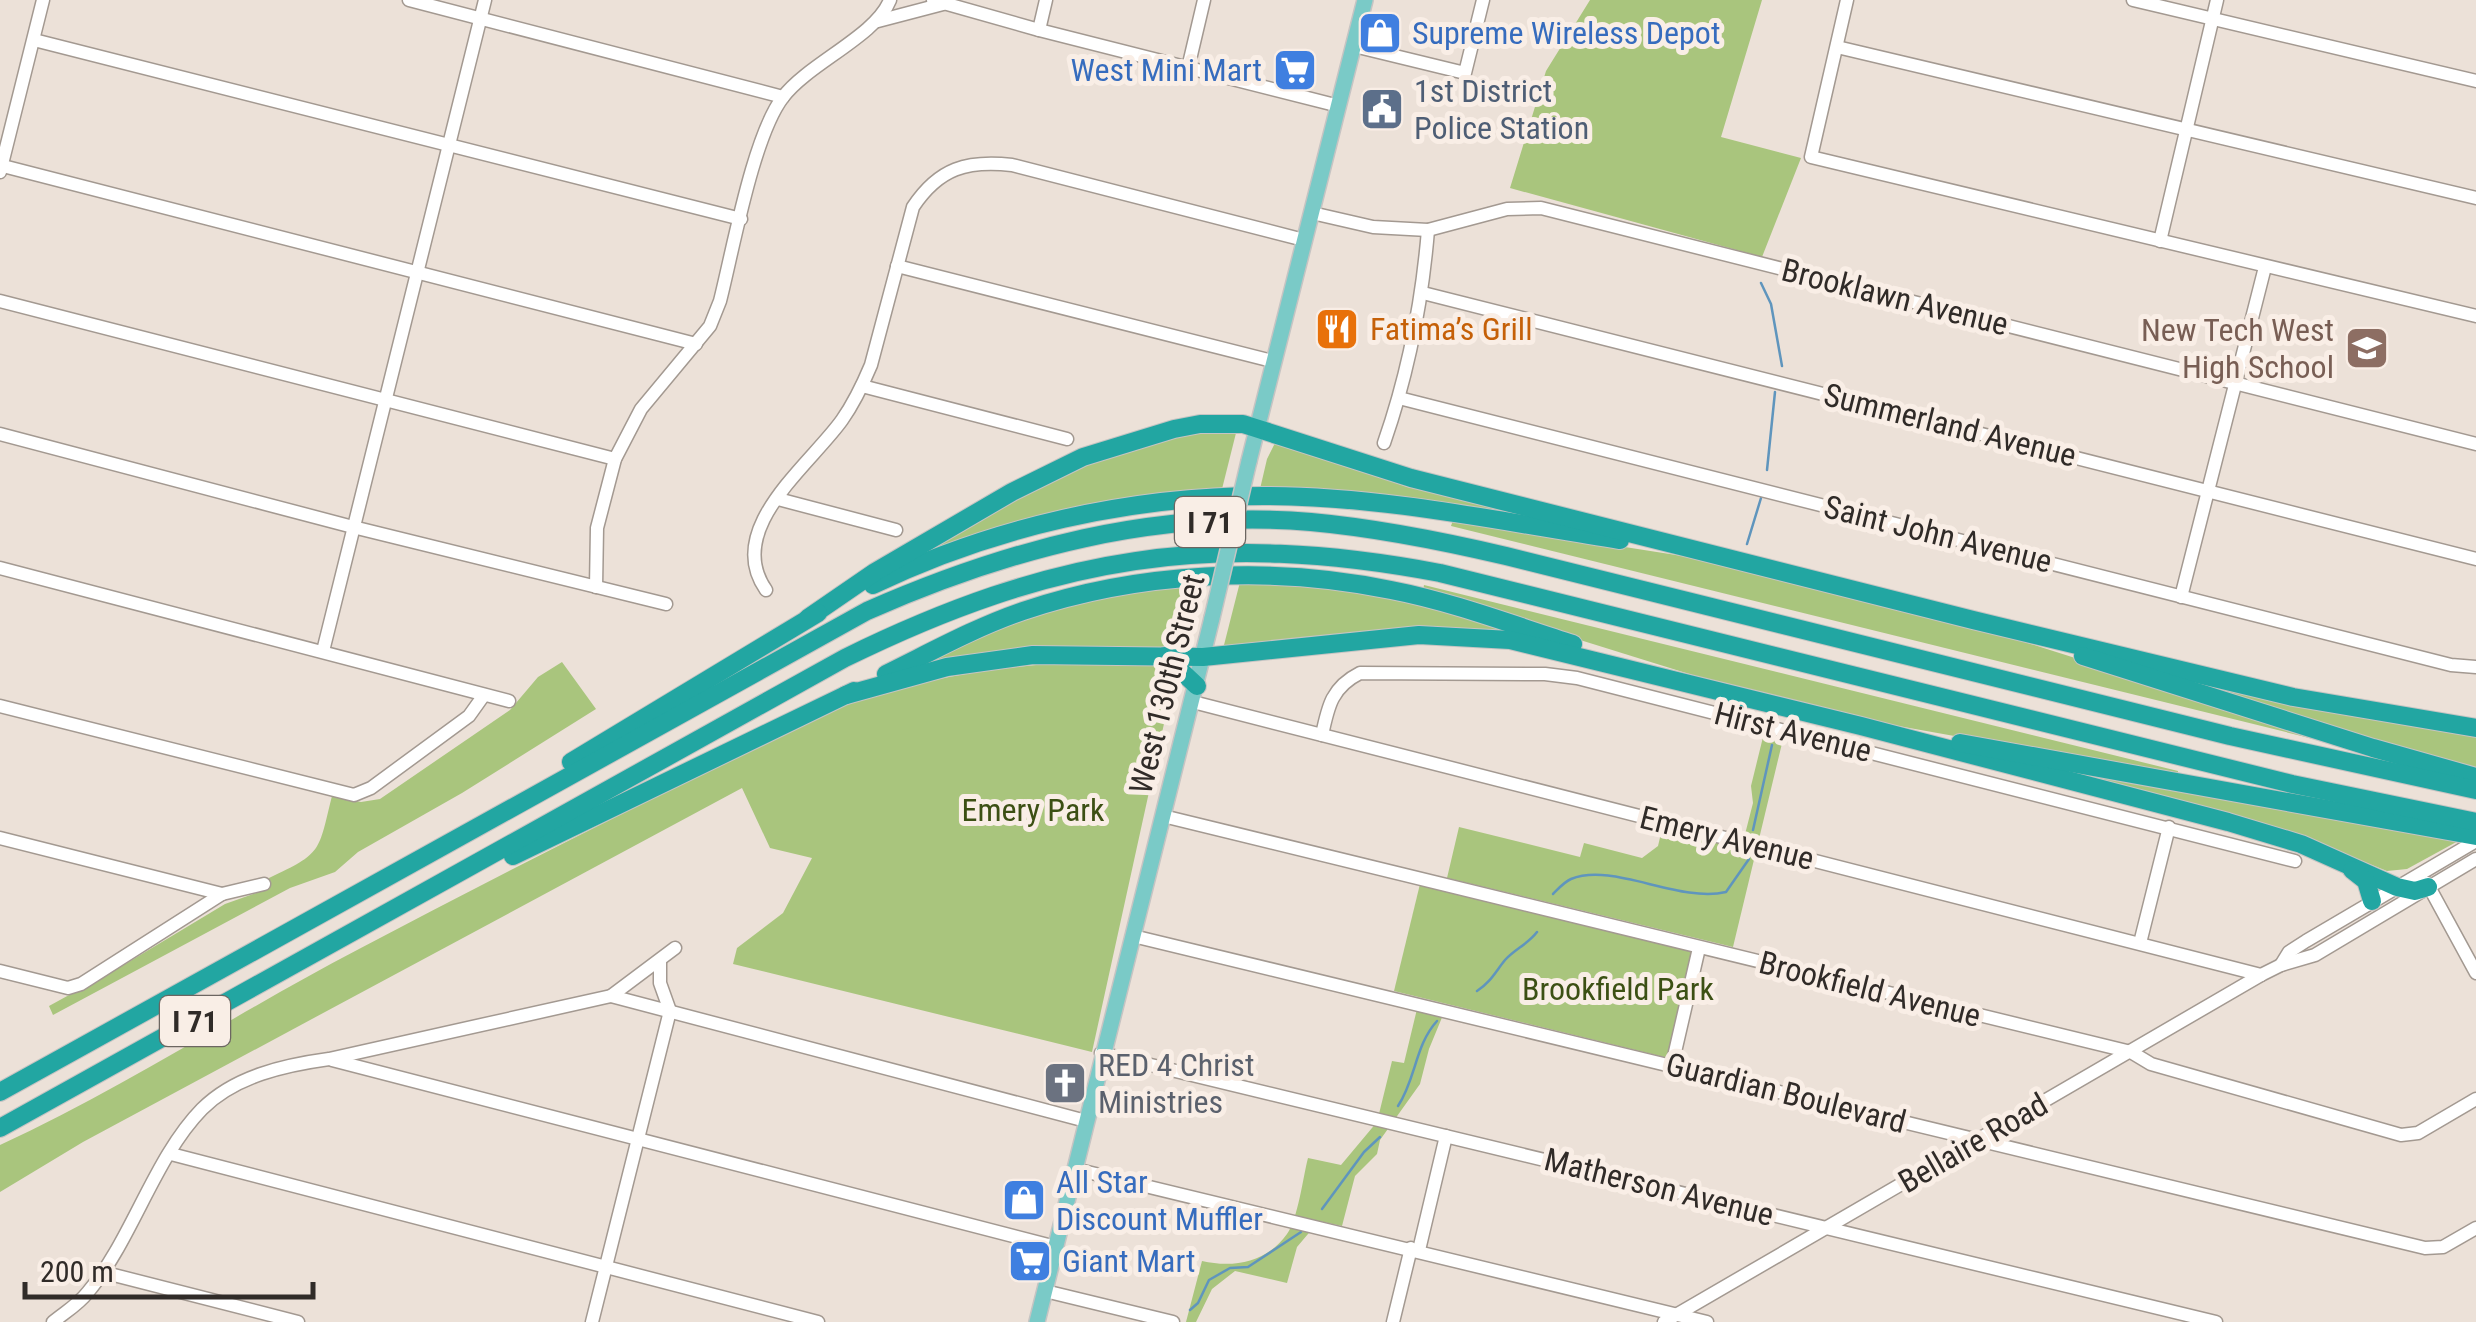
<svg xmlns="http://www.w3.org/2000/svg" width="2476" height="1322" font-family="'Roboto Condensed',sans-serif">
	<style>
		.green { fill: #a9c57d }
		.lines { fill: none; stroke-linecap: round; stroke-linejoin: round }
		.stream { stroke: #5f95bd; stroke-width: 2.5 }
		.minor-casing { stroke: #a39991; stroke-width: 15 }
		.major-casing { stroke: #c5c4c3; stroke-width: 18 }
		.highway-casing { stroke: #c5c4c3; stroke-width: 20 }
		.minor { stroke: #fff; stroke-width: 12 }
		.major { stroke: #7acac7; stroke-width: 15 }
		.highway { stroke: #22a6a2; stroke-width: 18 }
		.major-bridge-casing { stroke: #c5c4c3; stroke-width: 18; stroke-linecap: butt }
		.major-bridge { stroke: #7acac7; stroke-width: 15 }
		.labels { text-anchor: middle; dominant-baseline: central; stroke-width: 10; stroke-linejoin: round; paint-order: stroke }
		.shield { fill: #f9eee6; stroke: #6c6661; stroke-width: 2.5 }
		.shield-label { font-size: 30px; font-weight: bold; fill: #302b28 }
		.shop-label { font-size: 32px; fill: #366cbe; stroke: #f9eee6; text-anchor: start }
		.service-label { font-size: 32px; fill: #4e5e75; stroke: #f9eee6; text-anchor: start }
		.street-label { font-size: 32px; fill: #302b28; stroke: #f9eee6 }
		.food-label { font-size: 32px; fill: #c56008; stroke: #f9eee6; text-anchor: start }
		.education-label { font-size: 32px; fill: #785e54; stroke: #f9eee6; text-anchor: end }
		.park-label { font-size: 32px; fill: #3c5014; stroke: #f9eee6 }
		.worship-label { font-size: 32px; fill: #5b616d; stroke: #f9eee6; text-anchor: start }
	</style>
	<rect width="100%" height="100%" fill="#ece1d8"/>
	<!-- green -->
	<g class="green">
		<path d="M1590,0H1762L1721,137L1801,158L1762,257L1510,188L1546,71Z"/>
		<path d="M1237,429L1222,489C1106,497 1016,518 908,560C967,524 1028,484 1092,458C1138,440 1188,432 1237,429Z"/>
		<path d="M1277,439L1407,487L1562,519L1260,489L1267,459Z"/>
		<path d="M1453,520L1708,560L1984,629L2326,738V742L1451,526Z"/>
		<path d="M1240,582L1341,587L1425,604L1567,646L1490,631L1235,648L1224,645Z"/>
		<path d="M1201,583L1184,649L1085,646L1017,649L932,665L930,659L996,627L1105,595Z"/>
		<path d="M1424,585L2178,771V776L1876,722L1806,705L1702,678L1423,591Z"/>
		<path d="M562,662L596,709L462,793L358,852L335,872L290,888L53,1015L49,1006L122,966L225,904L270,888L269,878C323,853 318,852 332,796L361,802L380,799L510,710L538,677Z"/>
		<path d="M1066,663H1158C1181,672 1175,687 1171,708L1167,710L1092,1052L733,964L737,948L783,913L812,858L770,848L742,788L83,1142L0,1192V1145C124,1088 238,1012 359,949C518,865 678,785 840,707C913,680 988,667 1066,663Z"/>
		<path d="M2155,669L2476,734V768L2326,727Z"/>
		<path d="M1765,729L1784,735L1733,947L1447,878L1459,827L1580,857L1584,843L1642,858L1658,846L1663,825L1742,846L1753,803L1751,786Z"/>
		<path d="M2032,765L2128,778L2460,840L2407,869L2387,871L2289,832Z"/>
		<path d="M1420,884L1694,950L1668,1058L1394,991Z"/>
		<path d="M1417,1009L1443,1015L1429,1049L1420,1084L1380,1140L1377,1154L1355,1176L1342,1226L1319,1221L1297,1247L1287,1283L1235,1271L1212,1289L1196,1322H1186L1202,1261C1233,1268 1266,1263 1287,1234C1298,1219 1303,1177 1308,1158L1341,1165L1377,1122L1392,1061L1404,1063Z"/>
	</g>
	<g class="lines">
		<!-- stream -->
		<g class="stream">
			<path d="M1761,283L1771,304L1782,366"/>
			<path d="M1767,470L1775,392"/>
			<path d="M1747,544L1761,498"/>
			<path d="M1753,830L1772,745"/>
			<path d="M1553,894C1558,889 1564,882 1571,879C1613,862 1678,903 1726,892L1749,859"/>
			<path d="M1477,991C1490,983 1496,971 1505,960C1515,949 1528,944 1537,932"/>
			<path d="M1398,1106C1416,1079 1415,1045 1437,1021"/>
			<path d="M1322,1209L1364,1152L1380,1137"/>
			<path d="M1190,1310L1198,1303L1209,1280L1230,1268L1248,1267L1301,1232"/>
		</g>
		<!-- minor casing -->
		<g class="minor-casing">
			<g id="minor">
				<path d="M409,0L783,97"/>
				<path d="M933,0L1039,30L1339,106"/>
				<path d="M1847,0L1811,157L2476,316"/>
				<path d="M2133,0L2476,81"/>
				<path d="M878,21L943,4"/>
				<path d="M1039,30L1046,0"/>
				<path d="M34,40L741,219"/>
				<path d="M1354,46L1465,73L1483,0"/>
				<path d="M1837,47L2476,198"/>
				<path d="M1188,68L1204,0"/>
				<path d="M3,166L696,344"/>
				<path d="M0,172L43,0"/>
				<path d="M1312,213L1373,227L1428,230L1507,209L1541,208L2476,444"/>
				<path d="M2160,241L2217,0"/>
				<path d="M897,266L1272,361"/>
				<path d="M1423,293L2476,559"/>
				<path d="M0,301L615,459"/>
				<path d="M862,386L1067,439"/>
				<path d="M1399,398L2451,665L2476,667"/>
				<path d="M0,434L353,527L666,604"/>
				<path d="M1384,443C1408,374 1422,303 1428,230"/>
				<path d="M778,499L896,530"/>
				<path d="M0,568L509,701"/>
				<path d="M596,587L597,528L615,459L641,409L710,326L720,301C733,250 753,136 783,97C809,63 876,36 890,0"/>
				<path d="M766,590C723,529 810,465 842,420C854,403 863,384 871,365L913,207C939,168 967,160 1012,165L1304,240"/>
				<path d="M2181,597L2265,267"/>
				<path d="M323,651L485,0"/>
				<path d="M1193,702L2261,975"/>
				<path d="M0,706L354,795L371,788L469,716L484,695"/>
				<path d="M1322,735C1328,706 1332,687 1360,673L1545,674L1577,678L2295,861"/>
				<path d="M1163,816L2131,1052L2151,1064L2401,1135L2418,1133L2476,1099"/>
				<path d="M0,838L222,894"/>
				<path d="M2427,883L2476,973"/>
				<path d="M1133,936L2425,1248L2443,1247L2476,1228"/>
				<path d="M2140,943L2169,827"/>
				<path d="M2281,965L2289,952L2306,941L2476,841"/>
				<path d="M0,971L68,988L81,984L222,894L264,884"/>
				<path d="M611,996L1086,1121"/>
				<path d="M1101,1053L2216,1322"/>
				<path d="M332,1060L1056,1247"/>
				<path d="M1672,1065L1699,948"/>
				<path d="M171,1154L818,1322"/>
				<path d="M1075,1169L1707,1322"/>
				<path d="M1419,1250L1446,1136"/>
				<path d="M102,1272L298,1322"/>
				<path d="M1045,1291L1173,1322"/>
				<path d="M53,1322C65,1312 78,1305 88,1292C132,1240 154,1158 202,1109C235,1076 285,1065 329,1059L611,996L675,948"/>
				<path d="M592,1322L670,1011L660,983V961"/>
				<path d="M1393,1322L1411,1248"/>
				<path d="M1664,1322L2261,975L2281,965L2315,955L2476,859"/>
			</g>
		</g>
		<!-- major casing -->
		<g class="major-casing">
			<g id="major">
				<path d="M1249,461L1365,0"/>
				<path d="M1037,1322L1212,618"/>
			</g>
		</g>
		<!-- highway casing -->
		<g class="highway-casing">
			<g id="highway">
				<path d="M873,585C993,527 1131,496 1264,496C1383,496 1504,522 1620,540"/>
				<path d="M808,618L875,572L1012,492L1083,457L1174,429L1200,424H1243L1411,478L1973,620L2293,697L2476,728"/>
				<path d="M1165,656L1197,686"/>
				<path d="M2083,656L2373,748L2476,777"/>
				<path d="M886,674C931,652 976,627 1023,611C1138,572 1273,565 1391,590C1453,602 1513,625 1573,644"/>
				<path d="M846,695L947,667L1033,655L1203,657L1419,635L1510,640L1861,726L2228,822L2301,844L2397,887L2415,891L2428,887"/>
				<path d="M1960,743L2476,836"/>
				<path d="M571,762L818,613"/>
				<path d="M513,856L854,691"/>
				<path d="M2352,870L2366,881L2372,901"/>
				<path d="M0,1092L867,611C1008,549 1156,509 1311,522C1377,528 1442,541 1506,556L2230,736L2476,790"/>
				<path d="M0,1128L845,658C1053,556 1212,530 1440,573L2292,784L2476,822"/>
			</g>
		</g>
		<!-- minor -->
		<use href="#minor" class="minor"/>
		<!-- major -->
		<use href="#major" class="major"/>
		<!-- highway -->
		<use href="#highway" class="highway"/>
		<!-- major-bridge casing -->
		<g class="major-bridge-casing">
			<path id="major-bridge" d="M1212,618L1249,461"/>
		</g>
		<!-- major-bridge -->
		<use href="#major-bridge" class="major-bridge"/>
	</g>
	<!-- icons -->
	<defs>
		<g id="shop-square" transform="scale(2.25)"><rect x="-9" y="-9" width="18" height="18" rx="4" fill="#3f7fe0" stroke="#f9eee6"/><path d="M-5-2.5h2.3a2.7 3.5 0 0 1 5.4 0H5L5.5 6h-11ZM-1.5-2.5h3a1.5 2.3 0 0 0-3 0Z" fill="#fff"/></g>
		<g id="supermarket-square" transform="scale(2.25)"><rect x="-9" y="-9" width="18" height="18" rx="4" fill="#3f7fe0" stroke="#f9eee6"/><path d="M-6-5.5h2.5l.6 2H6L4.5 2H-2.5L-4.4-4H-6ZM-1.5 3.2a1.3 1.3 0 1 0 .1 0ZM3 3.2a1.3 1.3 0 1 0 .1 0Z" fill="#fff"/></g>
		<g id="civic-square" transform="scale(2.25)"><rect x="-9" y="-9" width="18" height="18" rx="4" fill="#5c6f8a" stroke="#f9eee6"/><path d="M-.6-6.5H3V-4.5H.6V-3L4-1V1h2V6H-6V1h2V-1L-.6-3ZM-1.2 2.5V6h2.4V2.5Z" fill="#fff"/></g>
		<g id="restaurant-square" transform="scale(2.25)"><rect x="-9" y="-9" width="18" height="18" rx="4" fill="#e8710a" stroke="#f9eee6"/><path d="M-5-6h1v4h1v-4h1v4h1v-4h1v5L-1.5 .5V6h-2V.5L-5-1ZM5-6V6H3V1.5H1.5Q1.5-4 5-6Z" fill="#fff"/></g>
		<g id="school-square" transform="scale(2.25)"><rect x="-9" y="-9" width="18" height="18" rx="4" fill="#8d6e63" stroke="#f9eee6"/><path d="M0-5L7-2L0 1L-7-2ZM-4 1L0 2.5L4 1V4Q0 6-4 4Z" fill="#fff"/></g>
		<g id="church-square" transform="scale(2.25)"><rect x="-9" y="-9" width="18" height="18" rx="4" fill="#6b7280" stroke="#f9eee6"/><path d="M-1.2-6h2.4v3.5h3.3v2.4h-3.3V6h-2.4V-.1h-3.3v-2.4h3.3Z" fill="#fff"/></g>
	</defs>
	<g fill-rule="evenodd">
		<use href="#shop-square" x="1380" y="33"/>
		<use href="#supermarket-square" x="1295" y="70"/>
		<use href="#civic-square" x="1382" y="109"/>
		<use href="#restaurant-square" x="1337" y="329"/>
		<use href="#school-square" x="2367" y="348"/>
		<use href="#church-square" x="1065" y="1083"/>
		<use href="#shop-square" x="1024" y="1200"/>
		<use href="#supermarket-square" x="1030" y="1261"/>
	</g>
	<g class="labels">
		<!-- shield labels -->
		<g class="shield">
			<rect x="1175" y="497" width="70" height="50" rx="8"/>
			<rect x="160" y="996" width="70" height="50" rx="8"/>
		</g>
		<g class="shield-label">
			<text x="1210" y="522">I 71</text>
			<text x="195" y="1021">I 71</text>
		</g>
		<!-- shop labels -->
		<g class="shop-label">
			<text x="1412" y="33">Supreme Wireless Depot</text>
			<text x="1262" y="70" text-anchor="end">West Mini Mart</text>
			<text x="1056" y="1182">All Star<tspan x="1056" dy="37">Discount Muffler</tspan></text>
			<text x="1062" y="1261">Giant Mart</text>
		</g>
		<!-- service labels -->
		<g class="service-label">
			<text x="1414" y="91">1st District<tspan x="1414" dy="37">Police Station</tspan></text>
		</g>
		<!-- street labels -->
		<g class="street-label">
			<text transform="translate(1895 297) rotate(14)">Brooklawn Avenue</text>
			<text transform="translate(1950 425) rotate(14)">Summerland Avenue</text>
			<text transform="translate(1938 534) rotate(14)">Saint John Avenue</text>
			<text transform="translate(1167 684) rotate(-76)">West 130th Street</text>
			<text transform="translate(1793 732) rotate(14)">Hirst Avenue</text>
			<text transform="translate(1727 838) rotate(14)">Emery Avenue</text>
			<text transform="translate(1870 989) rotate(14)">Brookfield Avenue</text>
			<text transform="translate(1786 1093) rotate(14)">Guardian Boulevard</text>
			<text transform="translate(1973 1143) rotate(-30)">Bellaire Road</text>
			<text transform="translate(1659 1187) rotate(14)">Matherson Avenue</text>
		</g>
		<!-- food labels -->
		<g class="food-label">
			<text x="1370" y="329">Fatima’s Grill</text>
		</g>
		<!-- education labels -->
		<g class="education-label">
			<text x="2334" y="330">New Tech West<tspan x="2334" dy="37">High School</tspan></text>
		</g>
		<!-- park labels -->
		<g class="park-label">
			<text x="1033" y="810">Emery Park</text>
			<text x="1618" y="989">Brookfield Park</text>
		</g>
		<!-- worship labels -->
		<g class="worship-label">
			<text x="1098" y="1065">RED 4 Christ<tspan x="1098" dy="37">Ministries</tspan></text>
		</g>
	</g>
	<!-- scale -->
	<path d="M25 1282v15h288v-15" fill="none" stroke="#302b28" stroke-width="5"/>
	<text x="40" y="1282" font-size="30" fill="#302b28" stroke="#f9eee6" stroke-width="8" paint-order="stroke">200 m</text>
</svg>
